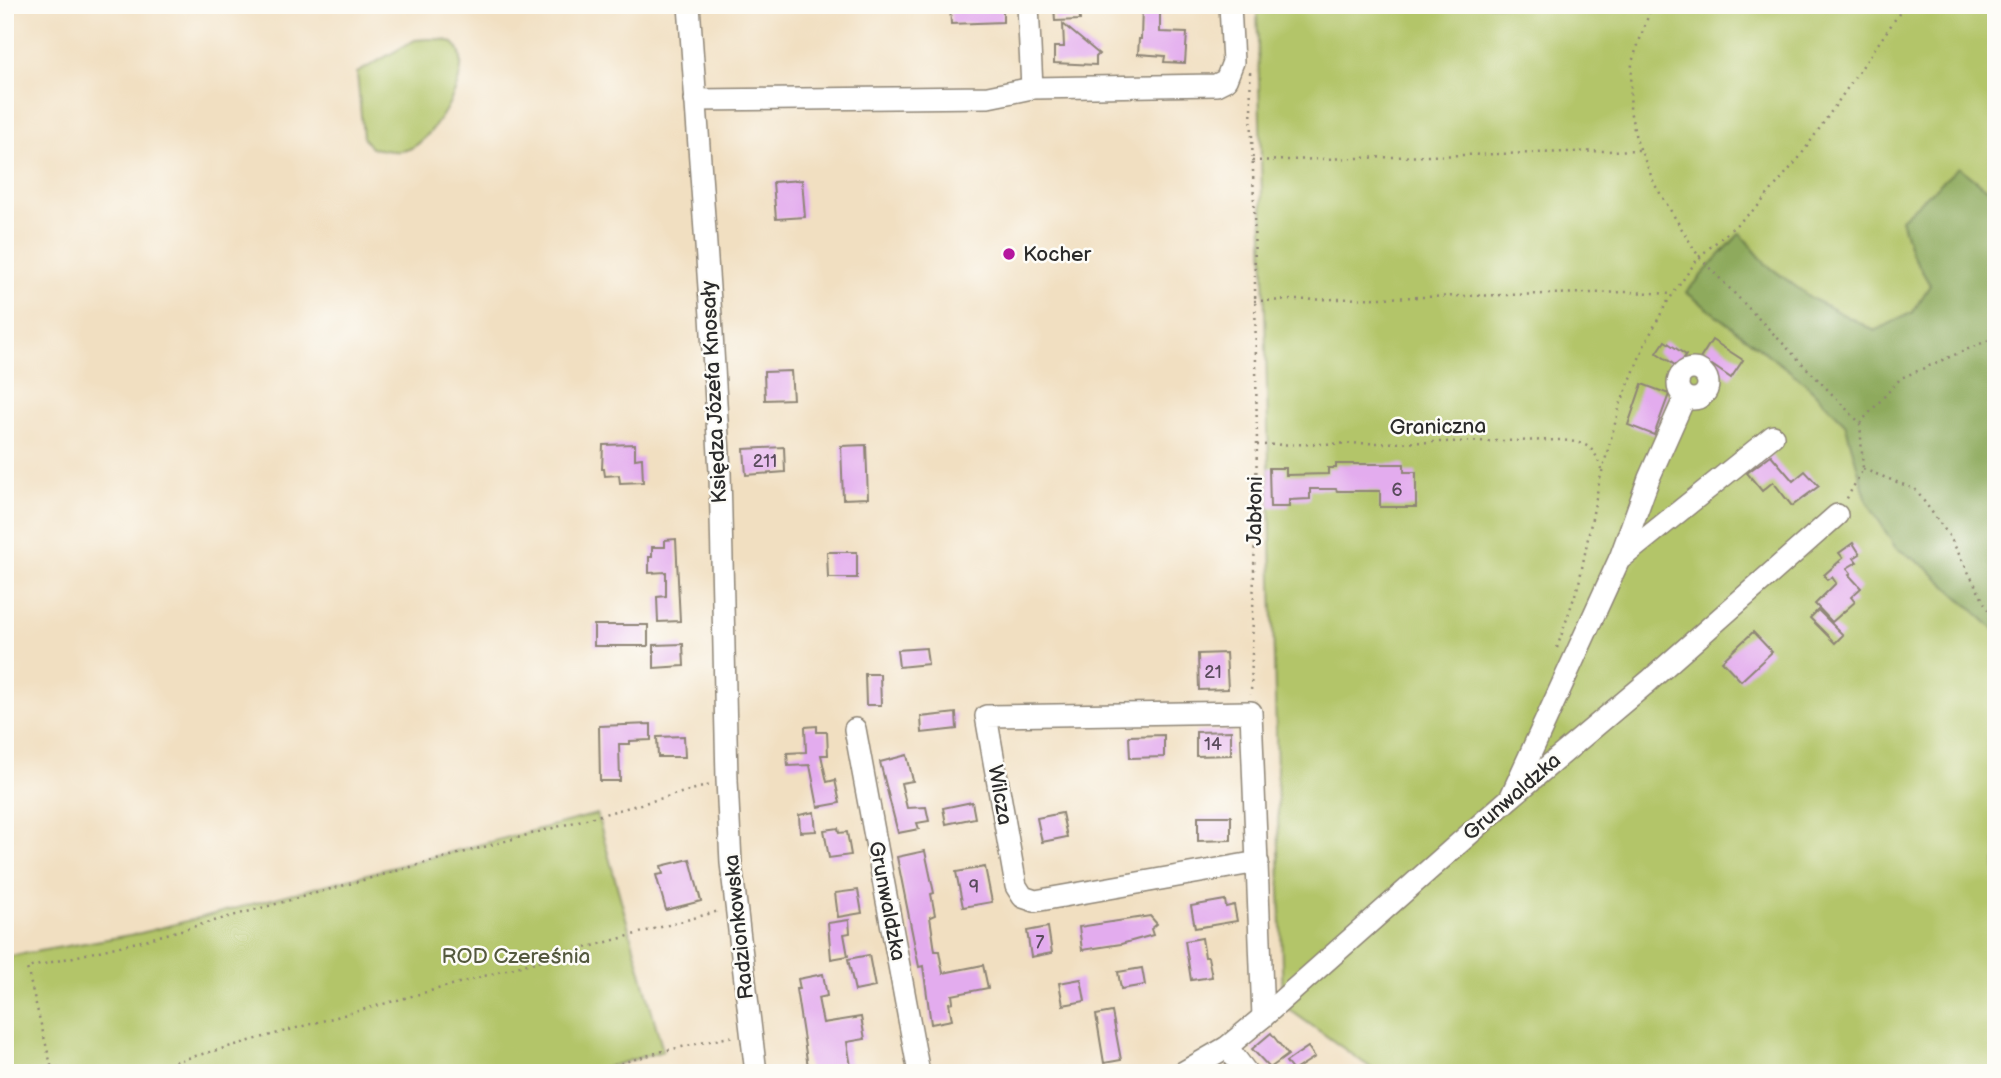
<svg xmlns="http://www.w3.org/2000/svg" width="2001" height="1078" font-family="'Balsamiq Sans',sans-serif">
	<style>
		.green { fill: #b3c569; stroke: #6f784a; stroke-width: 2 }
		.forest { fill: #8eaa5d; stroke: #5c6a44; stroke-width: 2 }
		.building { fill: #e3acee }
		.lines { fill: none; stroke-linecap: round; stroke-linejoin: round }
		.minor-casing { stroke: #8e8576; stroke-width: 24 }
		.path { stroke: #8e8576; stroke-width: 2.5; stroke-dasharray: 2 5; stroke-linecap: butt }
		.minor { stroke: #fff; stroke-width: 21 }
		.poi-dot { fill: #b5179e; stroke: #fdfcf7; stroke-width: 2.5 }
		.labels { text-anchor: middle; dominant-baseline: central; stroke-width: 5; stroke-linejoin: round; paint-order: stroke }
		.number-label { font-size: 18px; fill: #594b5c }
		.poi-label { font-size: 21px; fill: #2b2b2b; stroke: #fdfcf7; text-anchor: start }
		.street-label { font-size: 21px; fill: #2b2b2b; stroke: #fdfcf7 }
		.park-label { font-size: 21px; fill: #54593e; stroke: #fdfcf7 }
	</style>
	<rect width="100%" height="100%" fill="#fdfcf7"/>
	<filter id="ink" filterUnits="userSpaceOnUse"><feTurbulence type="fractalNoise" baseFrequency=".0143" numOctaves="2"/><feDisplacementMap in="SourceGraphic" scale="14" xChannelSelector="R" yChannelSelector="G"/><feConvolveMatrix kernelMatrix="1 2 1 2 8 2 1 2 1" color-interpolation-filters="sRGB"/></filter>
	<filter id="wash" filterUnits="userSpaceOnUse"><feTurbulence type="fractalNoise" baseFrequency=".00686" numOctaves="4" result="noise"/><feDisplacementMap in="SourceGraphic" scale="28" xChannelSelector="R" yChannelSelector="G"/><feGaussianBlur stdDeviation="1.57" result="paint"/><feColorMatrix in="noise" values="0 0 0 0 0 0 0 0 0 0 0 0 0 0 0 0 0 1.4 0 .05"/><feComposite in="paint" operator="in"/></filter>
	<g filter="url(#wash)">
		<rect width="100%" height="100%" fill="#f1dfc1"/>
		<!-- green -->
		<g class="green">
			<path d="M1257,5H1996V1073H1378L1283,1005Z"/>
			<path d="M427,39C435,39 446,38 453,43C480,65 434,140 409,149C398,154 383,149 371,148L363,137L357,73L415,40Z"/>
			<path d="M597,814L663,1051L587,1073H5V957L141,933Z"/>
		</g>
		<!-- forest -->
		<path class="forest" d="M1959,167L1996,196V631L1926,567L1895,547L1867,501L1845,423L1804,382L1686,292L1740,233L1766,264L1811,298L1875,331L1913,312L1930,285L1911,252L1901,219Z"/>
		<g id="blocks">
			<!-- building -->
			<g class="building">
				<path d="M950,5L1003,6V22L951,24Z"/>
				<path d="M1054,5H1079L1080,20L1055,21Z"/>
				<path d="M1142,5H1160V32L1187,33L1185,63L1164,62L1165,56L1138,54L1139,39H1141Z"/>
				<path d="M1063,24L1099,54L1096,57V65L1054,63V47H1064Z"/>
				<path d="M802,180L805,217L776,219L773,182Z"/>
				<path d="M1712,340L1743,360L1731,378L1712,365L1709,369L1698,362Z"/>
				<path d="M1665,341L1686,355L1678,367L1657,353Z"/>
				<path d="M791,371L793,399L765,400L764,372Z"/>
				<path d="M1642,384L1669,394L1654,435L1628,425Z"/>
				<path d="M635,444V459L642,458L643,482L620,483L619,475L605,476L604,469H602L603,445Z"/>
				<path d="M866,445L868,498L843,499L841,446Z"/>
				<path d="M784,447L785,472L746,475L744,449Z"/>
				<path d="M1771,455L1793,481L1805,471L1819,486L1792,506L1773,482L1762,491L1747,473Z"/>
				<path d="M1336,464H1404V472H1416V507H1380V491H1337L1336,489H1310V499L1289,500V507H1270L1269,468H1286V475L1328,474V468H1336Z"/>
				<path d="M676,539L680,621L658,622L657,597L666,596V572L649,573V557H652V547H665V540Z"/>
				<path d="M1853,543L1860,554L1854,558L1857,562L1847,568L1851,573L1849,575L1861,588L1851,597L1855,602L1832,622L1815,604L1836,583L1832,577L1827,580L1824,575L1843,558L1839,553Z"/>
				<path d="M827,552H857V578H828Z"/>
				<path d="M1818,610L1843,635L1835,643L1810,618Z"/>
				<rect x="594" y="625" width="54" height="21"/>
				<path d="M1753,632L1772,652L1741,681L1722,661Z"/>
				<path d="M683,644L684,666L654,668V645Z"/>
				<path d="M926,648L928,664L899,667L897,650Z"/>
				<path d="M1226,653L1228,689L1199,690L1198,654Z"/>
				<path d="M865,674H880L881,705H866Z"/>
				<path d="M956,713L957,729L922,733L921,717Z"/>
				<path d="M651,724V740L630,741V744H619L620,781H600L599,726Z"/>
				<path d="M817,726V732H827L828,755H821L827,782L835,780L840,803L818,807L810,765L788,766L787,753L806,752L805,727Z"/>
				<path d="M1231,731V755L1196,756V732Z"/>
				<path d="M1164,735V757L1130,758L1129,736Z"/>
				<path d="M684,736L685,757H658L657,737Z"/>
				<path d="M907,755L913,781L901,783L907,808L926,807L929,821L917,823L919,829L898,833L880,762Z"/>
				<path d="M972,802L975,818L946,824L943,808Z"/>
				<path d="M814,812L816,831L800,832L799,815Z"/>
				<path d="M1062,813L1067,837L1042,842L1037,818Z"/>
				<path d="M1198,816H1231V840L1198,841Z"/>
				<path d="M838,828L839,833L847,832L851,855L829,858L824,830Z"/>
				<path d="M925,851L934,893L931,894L935,915L930,917L935,951H939L943,973L983,965L988,988L952,995L953,1002L949,1003L952,1020L931,1024L923,966L919,967L897,857Z"/>
				<path d="M690,859L701,901L666,910L656,875L663,874L661,866Z"/>
				<path d="M985,867L992,902L963,907L956,872Z"/>
				<path d="M858,890L862,913L838,917L835,893Z"/>
				<path d="M1225,900L1226,907L1234,905L1237,921L1195,928L1191,906Z"/>
				<path d="M1150,916L1157,924L1151,929L1153,935L1121,944L1082,950L1079,927Z"/>
				<path d="M849,920L850,933L844,934L848,956L831,959L828,923Z"/>
				<path d="M1048,927L1052,953L1031,957L1027,931Z"/>
				<path d="M1202,938L1205,957H1208L1212,977L1191,980L1185,941Z"/>
				<path d="M869,955L875,987L855,991L848,959Z"/>
				<path d="M1142,968L1145,985L1121,989L1118,972Z"/>
				<path d="M823,974L827,996L818,998L823,1023L861,1017L865,1039L847,1042L852,1073H809L796,989H800L798,979Z"/>
				<path d="M1081,979L1085,1001L1063,1005L1059,983Z"/>
				<path d="M1112,1012L1121,1060L1104,1063L1096,1015Z"/>
				<path d="M1271,1033L1288,1055L1270,1068L1252,1049Z"/>
				<path d="M1308,1047L1315,1057L1293,1071L1286,1062Z"/>
			</g>
		</g>
	</g>
	<g filter="url(#ink)">
		<use href="#blocks" fill-opacity="0" stroke="#8e8576" stroke-width="2"/>
		<g class="lines">
			<!-- minor casing -->
			<g class="minor-casing">
				<g id="minor">
					<path d="M689,5L711,316L720,472L727,780L731,863L756,1073"/>
					<path d="M1028,5L1032,88L1216,85L1226,80L1233,62L1230,5"/>
					<path d="M695,100L988,97L1032,88"/>
					<circle cx="1693" cy="384" r="15"/>
					<path d="M1620,558L1649,478L1685,397"/>
					<path d="M855,729L919,1073"/>
					<path d="M1512,794L1619,560L1773,436"/>
					<path d="M1258,862L1035,901L1023,897L1016,886L986,716L1251,712L1263,1017"/>
					<path d="M1227,1047L1247,1073"/>
					<path d="M1182,1073L1227,1047L1263,1017L1509,799L1649,681L1837,515"/>
				</g>
			</g>
			<!-- path -->
			<g class="path">
				<path d="M1652,5L1632,62L1630,110L1636,139L1655,185L1699,257L1860,423L1863,469L1846,500"/>
				<path d="M1250,72L1254,204L1257,445L1251,695"/>
				<path d="M1252,161L1640,150"/>
				<path d="M1254,301L1630,292L1674,294"/>
				<path d="M1860,423L1901,378L1996,337"/>
				<path d="M1257,445L1561,440C1585,443 1594,444 1601,469"/>
				<path d="M1863,469L1915,489L1950,537L1996,625"/>
				<path d="M1557,648L1579,583L1599,483L1620,405L1645,344L1666,304L1699,257L1758,206L1799,158L1905,5"/>
				<path d="M53,1073L27,968L141,941L710,785"/>
				<path d="M134,1073L719,911"/>
				<path d="M587,1073L663,1051L734,1036"/>
			</g>
			<!-- minor -->
			<use href="#minor" class="minor"/>
		</g>
	</g>
	<!-- markers -->
	<circle class="poi-dot" cx="1009" cy="254" r="7"/>
	<g class="labels">
		<!-- number labels -->
		<g class="number-label">
			<text x="765" y="461">211</text>
			<text x="1397" y="490">6</text>
			<text x="1213" y="672">21</text>
			<text x="1213" y="744">14</text>
			<text x="974" y="887">9</text>
			<text x="1040" y="942">7</text>
		</g>
		<!-- poi labels -->
		<g class="poi-label">
			<text x="1023" y="254">Kocher</text>
		</g>
		<!-- street labels -->
		<g class="street-label">
			<text transform="translate(714 392) rotate(-93)">Księdza Józefa Knosały</text>
			<text transform="translate(1438 427) rotate(-1)">Graniczna</text>
			<text transform="translate(1255 511) rotate(-89)">Jabłoni</text>
			<text transform="translate(1000 795) rotate(80)">Wilcza</text>
			<text transform="translate(1512 797) rotate(-41)">Grunwaldzka</text>
			<text transform="translate(887 901) rotate(79)">Grunwaldzka</text>
			<text transform="translate(739 927) rotate(-96)">Radzionkowska</text>
		</g>
		<!-- park labels -->
		<g class="park-label">
			<text x="516" y="956">ROD Czereśnia</text>
		</g>
	</g>
	<!-- margin -->
	<rect width="2001" height="1078" fill="none" stroke="#fdfcf7" stroke-width="28"/>
</svg>
